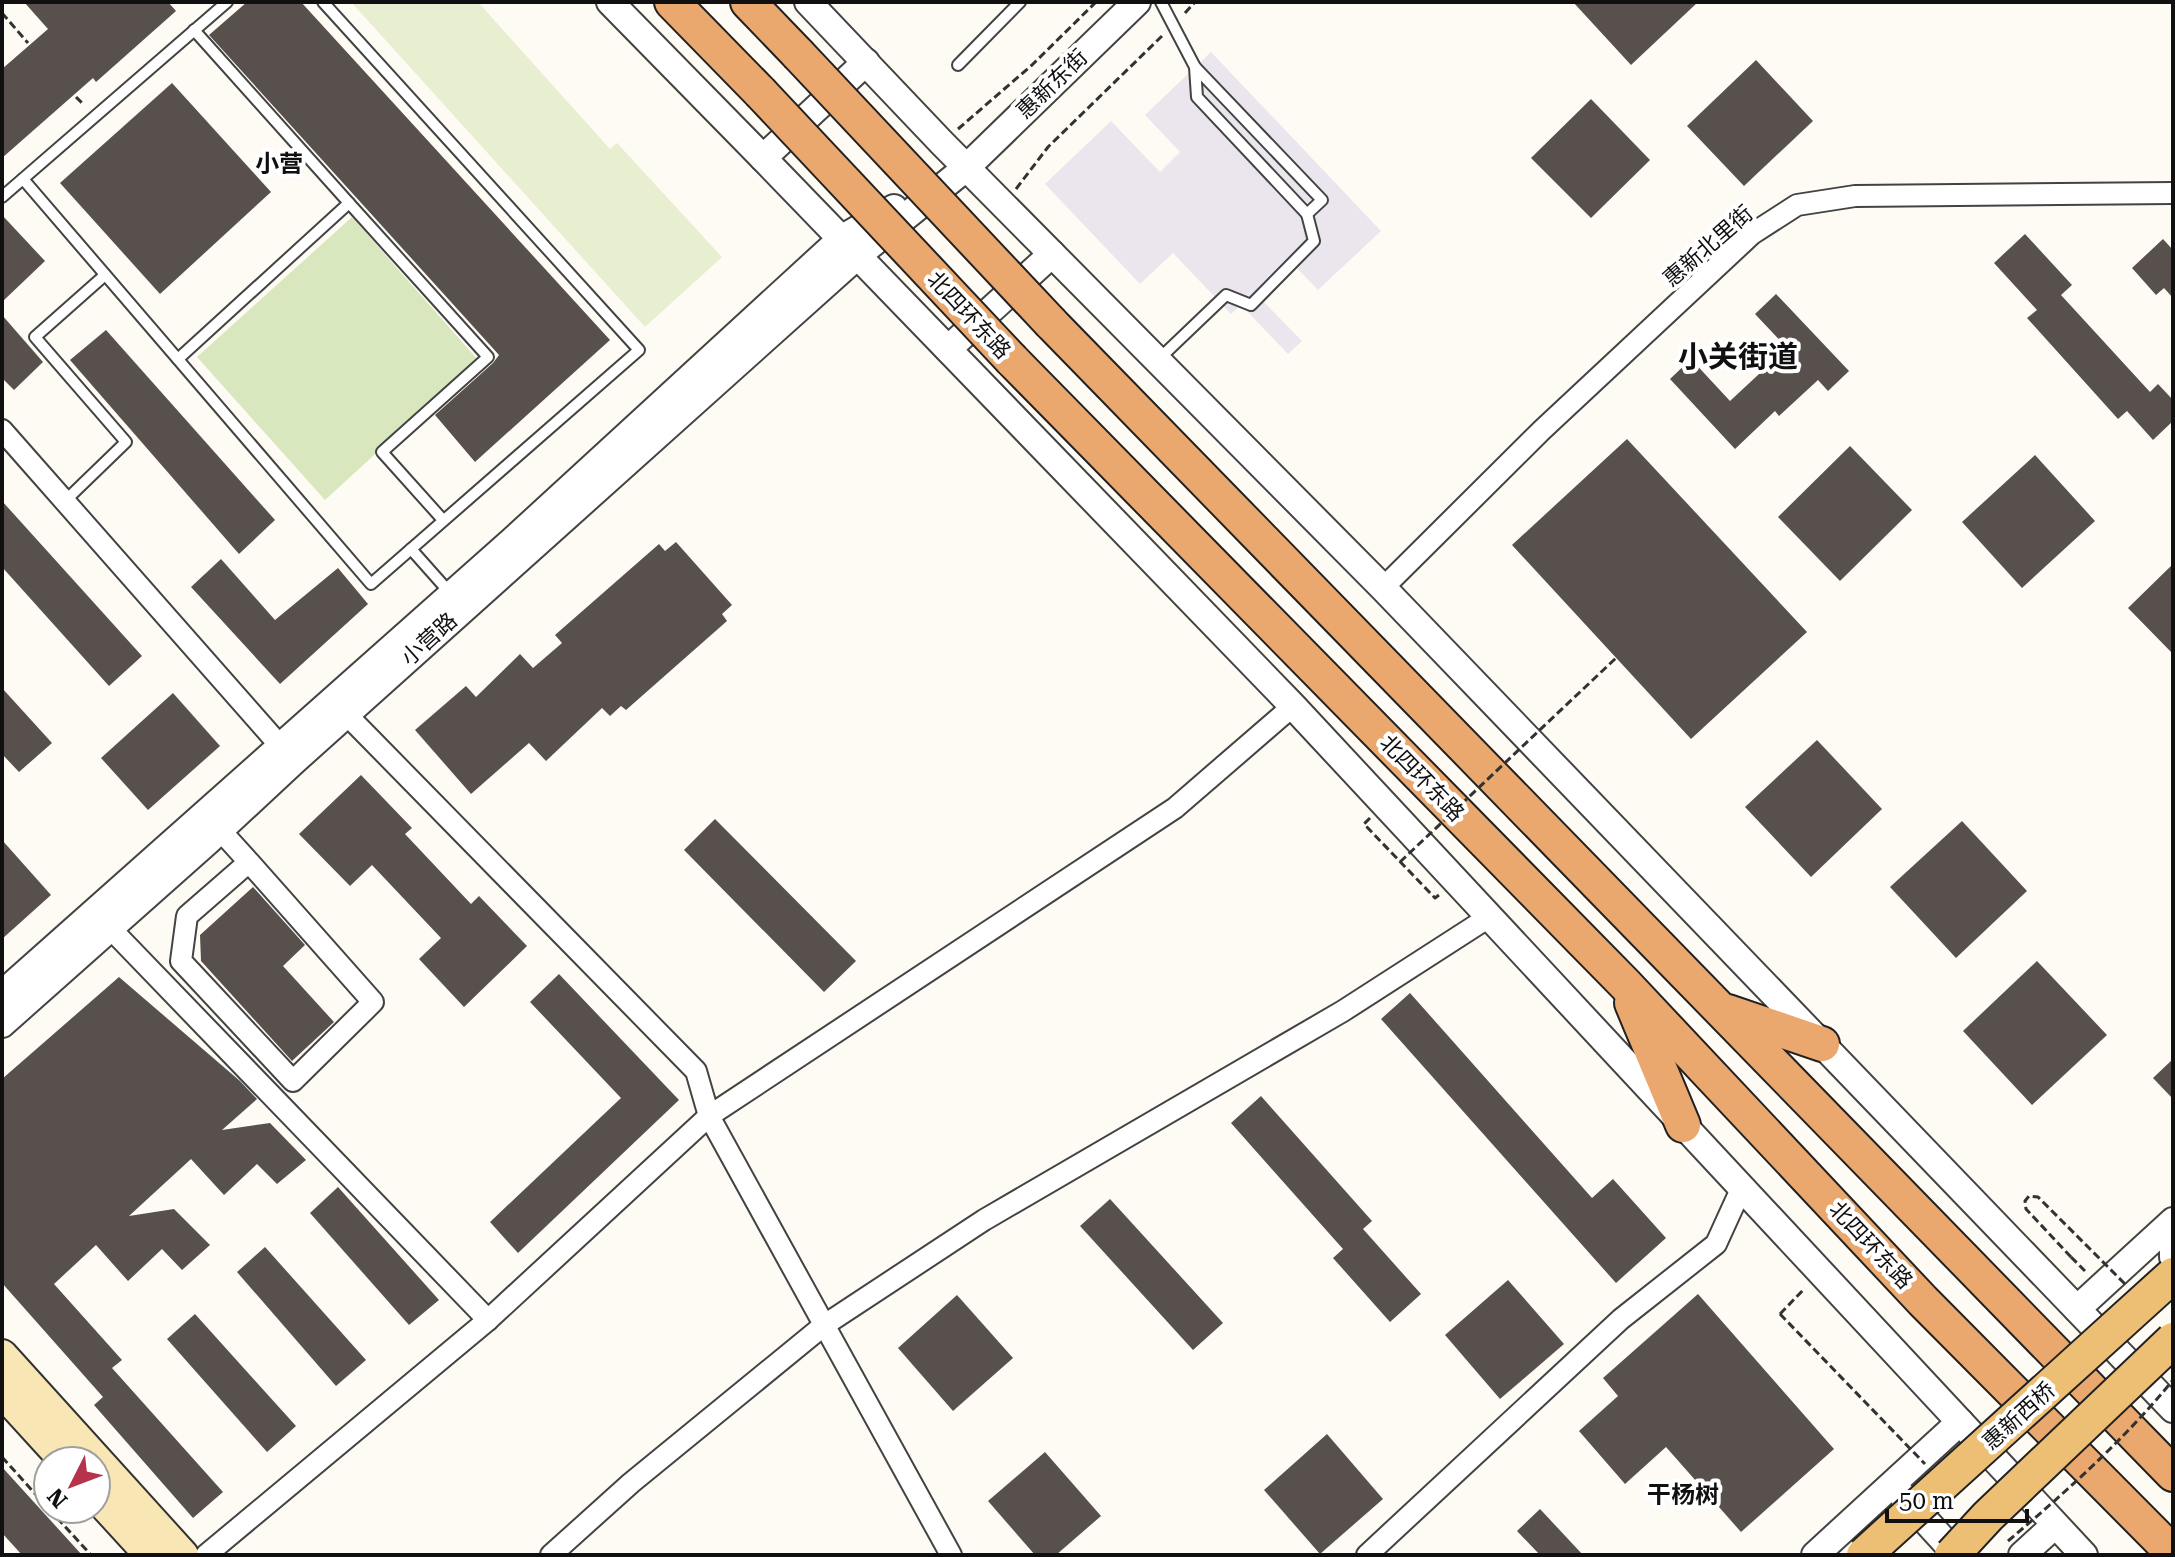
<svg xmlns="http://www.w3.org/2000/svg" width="2175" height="1557" font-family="'Roboto Serif','Noto Sans SC',serif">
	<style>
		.industrial { fill: #ebe6ed }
		.green { fill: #d9e7bf }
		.pitch { fill: #e8efd0 }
		.building { fill: #58504d }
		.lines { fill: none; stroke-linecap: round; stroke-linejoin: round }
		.service-casing { stroke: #434343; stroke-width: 14 }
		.minor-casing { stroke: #434343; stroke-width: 24 }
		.tertiary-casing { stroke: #434343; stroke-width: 30 }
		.secondary-casing { stroke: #323232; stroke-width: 34 }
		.trunk-casing { stroke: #212121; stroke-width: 38 }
		.path { stroke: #323232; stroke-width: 3; stroke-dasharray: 8 4; stroke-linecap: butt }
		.service { stroke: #fff; stroke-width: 10 }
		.minor { stroke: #fff; stroke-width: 20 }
		.tertiary { stroke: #fff; stroke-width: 26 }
		.secondary { stroke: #f8e7b5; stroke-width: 30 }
		.trunk { stroke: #eaa86e; stroke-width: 34 }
		.primary-bridge-casing { stroke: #212121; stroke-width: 38; stroke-linecap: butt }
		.trunk-bridge-casing { stroke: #212121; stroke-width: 38; stroke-linecap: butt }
		.path-bridge { stroke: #323232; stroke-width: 3; stroke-dasharray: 8 4; stroke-linecap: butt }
		.primary-bridge { stroke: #edbf75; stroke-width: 34 }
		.trunk-bridge { stroke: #eaa86e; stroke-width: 34 }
		.labels { text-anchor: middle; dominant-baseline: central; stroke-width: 8; stroke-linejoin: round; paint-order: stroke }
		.street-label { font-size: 22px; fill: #101010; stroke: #fff }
		.neighbourhood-label { font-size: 24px; font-weight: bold; fill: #101010; stroke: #fff }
		.district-label { font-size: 30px; font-weight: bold; fill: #101010; stroke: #fff }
	</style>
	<rect width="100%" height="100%" fill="#fefbf4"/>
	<!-- industrial -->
	<path class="industrial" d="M1211,52L1381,231L1318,290L1294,265L1260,298L1302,341L1288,354L1241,305L1231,314L1173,253L1140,284L1045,184L1111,121L1160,172L1180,152L1145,115Z"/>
	<!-- green -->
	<path class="green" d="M352,217L478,360L325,500L197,357Z"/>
	<!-- pitch -->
	<path class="pitch" d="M351,2H478L610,149L617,143L722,257L645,327Z"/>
	<!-- building -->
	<g class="building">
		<path d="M24,2H168L176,11L96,82L93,78L2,158V69L48,29Z"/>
		<path d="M247,2H301L610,340L475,462L435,415L493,363L499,355L209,35Z"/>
		<path d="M1573,2H1698L1631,65Z"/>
		<path d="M1756,60L1813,121L1744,186L1687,126Z"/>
		<path d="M172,83L271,192L160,294L60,183Z"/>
		<path d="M1591,99L1650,160L1591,218L1531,158Z"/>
		<path d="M2,215L45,261L2,302Z"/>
		<path d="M2025,234L2072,285L2061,295L2150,392L2158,384L2173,400V421L2153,440L2127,411L2118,419L2027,318L2037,310L1994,263Z"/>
		<path d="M2163,239L2173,250V298L2164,288L2156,295L2132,268Z"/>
		<path d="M1776,294L1849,371L1828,391L1818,380L1779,416L1775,411L1735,449L1670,379L1691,359L1730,401L1787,348L1755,314Z"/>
		<path d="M2,315L43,362L14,390L2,378Z"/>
		<path d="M106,330L275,520L239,554L70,360Z"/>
		<path d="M1627,439L1807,632L1691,739L1512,545Z"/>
		<path d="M1850,446L1912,510L1840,581L1778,517Z"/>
		<path d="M2035,455L2095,521L2022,588L1962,522Z"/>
		<path d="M2,501L142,656L109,686L2,567Z"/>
		<path d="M676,542L732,605L722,614L727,621L626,710L621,706L610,716L602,708L546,761L529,743L471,794L415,730L466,686L476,697L520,654L533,668L562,643L555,635L659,544L665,551Z"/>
		<path d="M221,559L275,620L338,568L368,604L280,684L191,587Z"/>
		<path d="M2173,564V654L2128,608Z"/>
		<path d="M2,688L52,743L19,772L2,754Z"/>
		<path d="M173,693L220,746L148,810L101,758Z"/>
		<path d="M1817,740L1882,809L1811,877L1745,807Z"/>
		<path d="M361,775L412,828L405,834L471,904L479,896L527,946L464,1007L419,959L441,938L372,865L350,886L299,834Z"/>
		<path d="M715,819L856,961L824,992L684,850Z"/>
		<path d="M1962,821L2027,891L1956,958L1890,887Z"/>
		<path d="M2,840L51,895L2,939Z"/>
		<path d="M253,887L305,945L283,966L334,1022L292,1061L201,961L200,935Z"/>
		<path d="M2037,961L2107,1035L2032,1105L1963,1031Z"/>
		<path d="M559,974L679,1100L518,1253L490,1222L621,1098L530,1002Z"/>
		<path d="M119,977L240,1081L257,1099L222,1130L270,1123L306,1160L277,1184L257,1164L224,1195L191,1159L129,1216L174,1209L210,1245L182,1270L162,1249L128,1281L96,1245L54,1284L122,1360L112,1368L223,1492L193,1518L94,1405L103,1397L2,1283V1079Z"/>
		<path d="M1410,993L1592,1198L1613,1179L1666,1238L1616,1283L1381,1019Z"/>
		<path d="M2173,1059V1099L2153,1078Z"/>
		<path d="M1261,1096L1372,1221L1363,1229L1421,1294L1390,1322L1333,1258L1343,1249L1231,1123Z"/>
		<path d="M338,1187L439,1300L409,1325L310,1213Z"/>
		<path d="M1110,1199L1223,1323L1193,1350L1080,1226Z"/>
		<path d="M265,1247L366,1360L336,1386L237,1272Z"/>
		<path d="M1508,1280L1564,1344L1500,1399L1445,1335Z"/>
		<path d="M1698,1294L1834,1449L1741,1532L1666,1447L1625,1484L1579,1431L1618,1396L1603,1378Z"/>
		<path d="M957,1295L1013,1358L953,1411L898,1348Z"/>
		<path d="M195,1314L296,1426L267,1452L167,1339Z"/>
		<path d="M1327,1434L1383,1499L1320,1554L1264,1490Z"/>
		<path d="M1045,1452L1101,1516L1056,1555H1035L988,1501Z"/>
		<path d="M2,1467L82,1555H22L2,1533Z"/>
		<path d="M1540,1509L1583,1555H1540L1517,1531Z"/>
	</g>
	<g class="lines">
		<!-- service casing -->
		<g class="service-casing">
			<g id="service">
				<path d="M958,65L1020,2"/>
				<path d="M1195,67L1197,97L1307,214"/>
				<path d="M23,179L371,584L639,350L323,2"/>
				<path d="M2,197L227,2"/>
				<path d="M349,203L488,357L382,452L443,520"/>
				<path d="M178,359L349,203L194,30"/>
				<path d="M1159,359L1226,295L1251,305L1314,241L1307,214L1322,200L1195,67L1161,2"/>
				<path d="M65,501L126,442L35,337L105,275"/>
				<path d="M411,549L451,594"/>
			</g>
		</g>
		<!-- minor casing -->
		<g class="minor-casing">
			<g id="minor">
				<path d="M2,430L290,757"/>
				<path d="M1383,588L1542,430L1752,234L1797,205L1855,196L2173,193"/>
				<path d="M333,715L346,714L696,1071L709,1116L951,1555"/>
				<path d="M220,830L249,862L187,916L181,961L293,1081L373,1002L249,862"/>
				<path d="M110,928L488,1320"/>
				<path d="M206,1555L488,1320L709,1116L1175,808L1293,706"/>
				<path d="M551,1555L631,1483L823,1326L984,1220L1343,1011L1489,917"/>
				<path d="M1367,1555L1621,1319L1716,1244L1742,1187"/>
			</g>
		</g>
		<!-- tertiary casing -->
		<g class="tertiary-casing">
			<g id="tertiary">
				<path d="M610,2L763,158L1293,706L2084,1555"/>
				<path d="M808,2L942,143L1383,588L2173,1409"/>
				<path d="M763,158L866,62"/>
				<path d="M948,349L1052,254"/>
				<path d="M2,994L512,541L841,239L894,208"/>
				<path d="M2,1024L208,841L294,761L857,256L967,167L1137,2"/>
				<path d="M2173,1232V1257"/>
				<path d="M2077,1309L2173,1221"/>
				<path d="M1903,1496L1957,1555"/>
				<path d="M1815,1555L1960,1422"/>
				<path d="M2022,1555L2055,1525"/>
			</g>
		</g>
		<!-- secondary casing -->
		<g class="secondary-casing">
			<g id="secondary">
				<path d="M2,1355L183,1555"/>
				<path d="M2,1392L65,1461"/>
				<path d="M96,1496L150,1555"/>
			</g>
		</g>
		<!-- trunk casing -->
		<g class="trunk-casing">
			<g id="trunk">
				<path d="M672,2L760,92"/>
				<path d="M748,2L798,54"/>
				<path d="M1051,323L2173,1474"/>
				<path d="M1012,360L1625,984L1923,1301L2173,1553"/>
				<path d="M1632,1003L1683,1125"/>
				<path d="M1728,1012L1822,1044"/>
			</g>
		</g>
		<!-- path -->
		<g class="path">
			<path d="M2,13L28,43"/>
			<path d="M1185,13L1195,2"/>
			<path d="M76,97L84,105"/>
			<path d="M958,129L1032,65L1096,2"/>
			<path d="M1016,189L1048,147L1162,36"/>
			<path d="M1370,818L1364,824L1435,898L1439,895"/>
			<path d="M2071,1257L2085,1271"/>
			<path d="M1780,1314L1805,1288"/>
			<path d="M2,1457L48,1508"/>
			<path d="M49,1509L91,1555"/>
		</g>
		<!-- service -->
		<use href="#service" class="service"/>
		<!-- minor -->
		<use href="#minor" class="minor"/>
		<!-- tertiary -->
		<use href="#tertiary" class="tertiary"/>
		<!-- secondary -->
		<use href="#secondary" class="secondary"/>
		<!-- trunk -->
		<use href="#trunk" class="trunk"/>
		<!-- primary-bridge casing -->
		<g class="primary-bridge-casing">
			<g id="primary-bridge">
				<path d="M1864,1555L2173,1275"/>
				<path d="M1952,1555L1988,1516L2173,1340"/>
			</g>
		</g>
		<!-- trunk-bridge casing -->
		<g class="trunk-bridge-casing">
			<g id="trunk-bridge">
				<path d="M798,54L1051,323"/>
				<path d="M760,92L1012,360"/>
			</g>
		</g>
		<!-- path-bridge -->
		<g class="path-bridge">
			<path d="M1400,862L1616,658"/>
			<path d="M2071,1257L2026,1209L2025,1201L2029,1196L2038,1197L2125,1284"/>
			<path d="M1780,1314L1925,1464"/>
			<path d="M2008,1541C2067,1491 2124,1440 2173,1380"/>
		</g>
		<!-- primary-bridge -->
		<use href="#primary-bridge" class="primary-bridge"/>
		<!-- trunk-bridge -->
		<use href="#trunk-bridge" class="trunk-bridge"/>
	</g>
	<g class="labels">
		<!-- street labels -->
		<g class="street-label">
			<text transform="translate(1052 84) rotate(-44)">惠新东街</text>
			<text transform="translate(1708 246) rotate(-41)">惠新北里街</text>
			<text transform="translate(969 315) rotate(47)">北四环东路</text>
			<text transform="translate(429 639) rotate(-42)">小营路</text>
			<text transform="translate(1422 778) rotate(46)">北四环东路</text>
			<text transform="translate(1871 1245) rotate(47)">北四环东路</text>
			<text transform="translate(2019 1416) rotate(-42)">惠新西桥</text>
		</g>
		<!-- neighbourhood labels -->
		<g class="neighbourhood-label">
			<text x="279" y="164">小营</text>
			<text x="1683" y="1495">干杨树</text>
		</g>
		<!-- district labels -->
		<g class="district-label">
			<text x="1738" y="356">小关街道</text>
		</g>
	</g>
	<!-- border -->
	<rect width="2175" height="1557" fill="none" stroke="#101010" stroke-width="8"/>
	<!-- north arrow -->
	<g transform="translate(72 1485) rotate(228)"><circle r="38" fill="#ffffff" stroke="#9f9f9f" stroke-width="2"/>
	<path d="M0-6L14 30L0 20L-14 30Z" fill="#b5334b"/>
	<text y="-12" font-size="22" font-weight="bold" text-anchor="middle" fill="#101010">N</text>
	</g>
	<!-- scale -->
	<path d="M1887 1509v12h140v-12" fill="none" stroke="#101010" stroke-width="4"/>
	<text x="1899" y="1509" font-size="24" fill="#101010" stroke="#ffffff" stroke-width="6" paint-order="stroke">50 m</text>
</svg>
